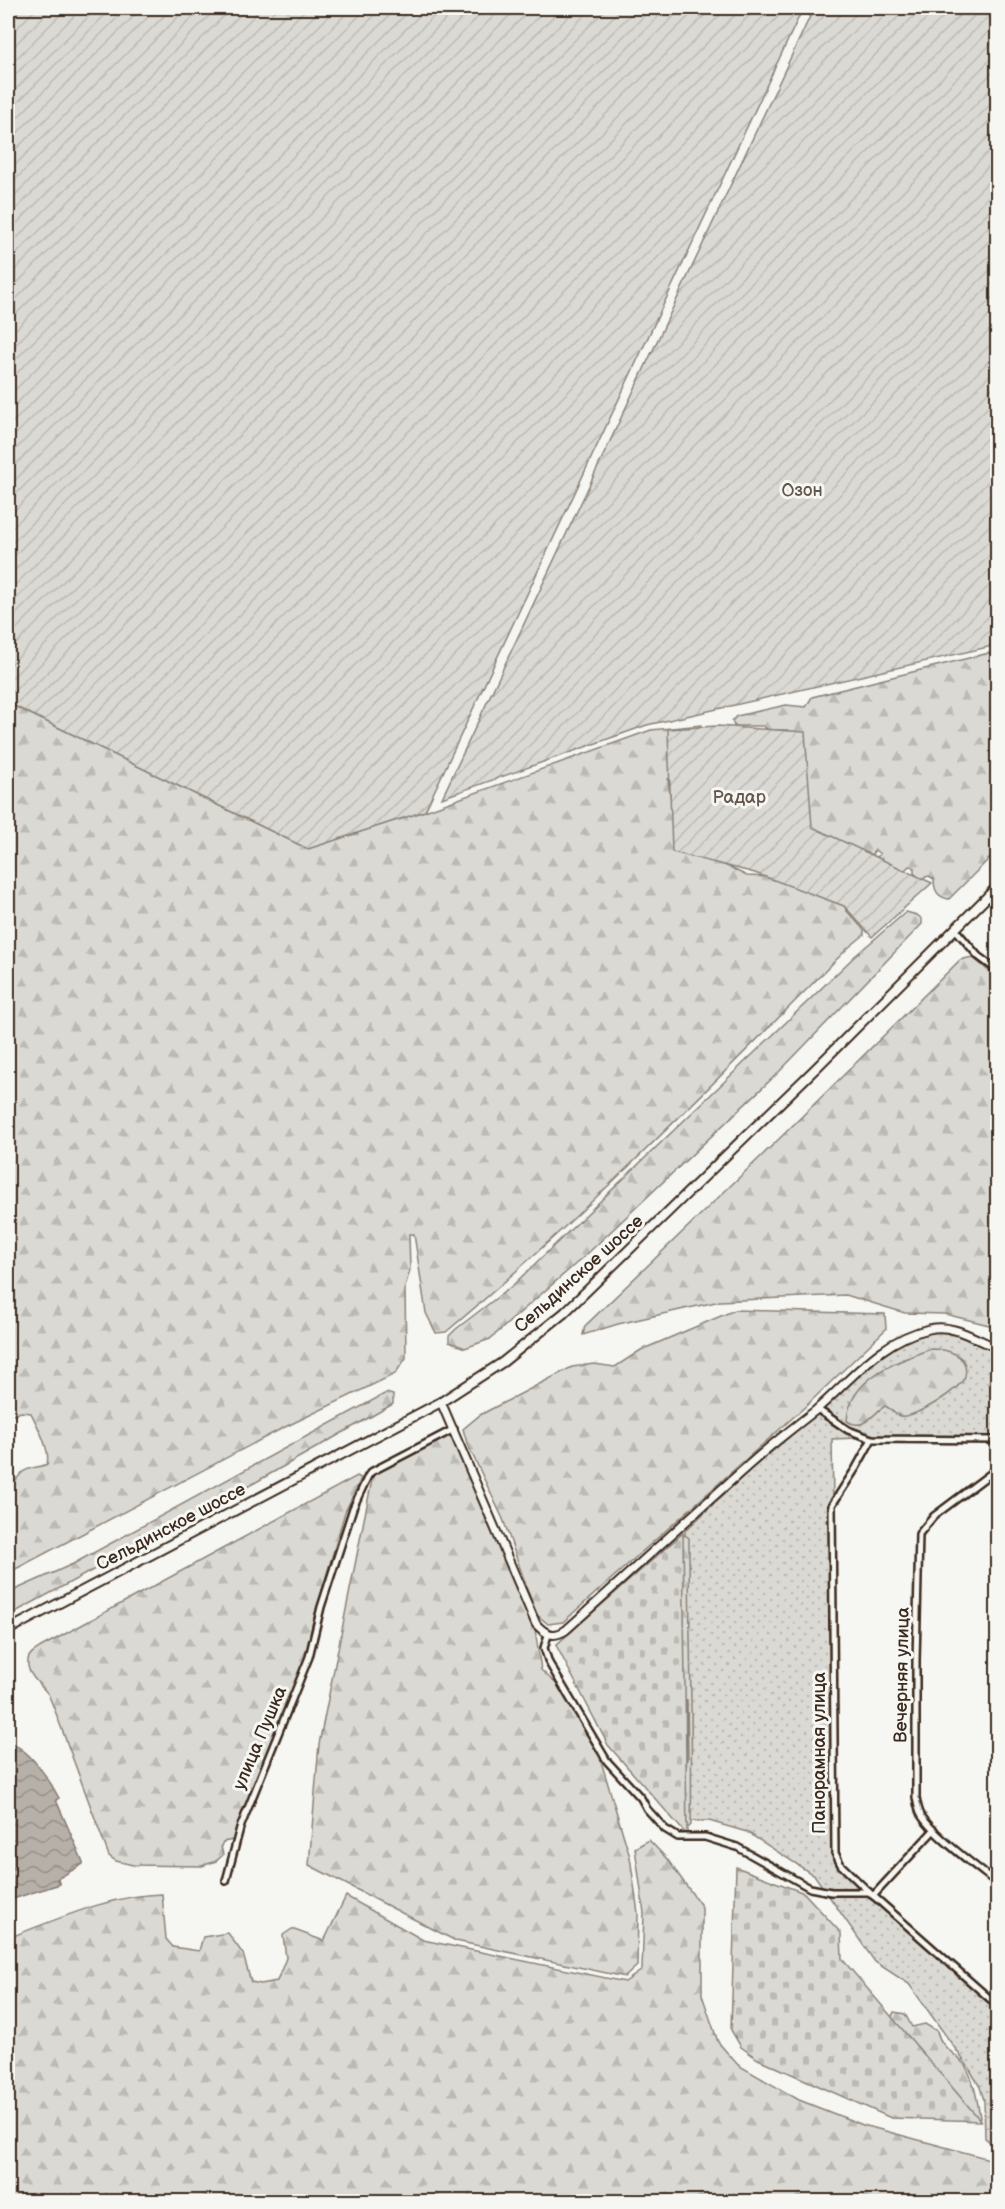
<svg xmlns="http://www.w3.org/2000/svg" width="1005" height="2209" font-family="'Balsamiq Sans',sans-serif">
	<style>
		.grass { fill: url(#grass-dots); stroke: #8a8278; stroke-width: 1.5 }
		.forest { fill: url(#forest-firs); stroke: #8a8278; stroke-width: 1.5 }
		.cemetery { fill: url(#cemetery-stones); stroke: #8a8278; stroke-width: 1.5 }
		.garden { fill: url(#garden-furrows); stroke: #8a8278; stroke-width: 1.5 }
		.water { fill: url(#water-waves); stroke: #857a71; stroke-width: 1.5 }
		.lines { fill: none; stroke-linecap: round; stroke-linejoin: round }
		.minor-casing { stroke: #3b2a1e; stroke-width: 10 }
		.tertiary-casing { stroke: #3b2a1e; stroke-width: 11 }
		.secondary-casing { stroke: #3b2a1e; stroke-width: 12 }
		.minor { stroke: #f6f6f2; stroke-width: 5 }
		.tertiary { stroke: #f6f6f2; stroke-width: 7 }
		.secondary { stroke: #f6f6f2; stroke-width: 8 }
		.labels { text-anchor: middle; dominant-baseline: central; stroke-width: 6; stroke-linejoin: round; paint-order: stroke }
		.park-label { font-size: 18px; fill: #63564b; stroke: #f6f6f2 }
		.street-label { font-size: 18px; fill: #3b2a1e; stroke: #f6f6f2 }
	</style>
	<defs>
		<pattern id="grass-dots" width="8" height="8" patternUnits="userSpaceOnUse" patternTransform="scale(1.5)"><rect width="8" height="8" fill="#dad9d3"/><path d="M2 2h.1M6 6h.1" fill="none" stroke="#bcbab5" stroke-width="1.8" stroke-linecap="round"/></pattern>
		<pattern id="forest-firs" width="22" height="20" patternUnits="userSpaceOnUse" patternTransform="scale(1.5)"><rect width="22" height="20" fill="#dad9d3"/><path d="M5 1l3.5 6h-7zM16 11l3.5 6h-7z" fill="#bcbab5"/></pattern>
		<pattern id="cemetery-stones" width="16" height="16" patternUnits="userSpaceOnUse" patternTransform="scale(1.5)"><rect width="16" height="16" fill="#dad9d3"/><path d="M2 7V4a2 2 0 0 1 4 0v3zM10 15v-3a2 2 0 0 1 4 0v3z" fill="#bcbab5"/></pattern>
		<pattern id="garden-furrows" width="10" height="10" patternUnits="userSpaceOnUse" patternTransform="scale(1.5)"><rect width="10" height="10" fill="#dad9d3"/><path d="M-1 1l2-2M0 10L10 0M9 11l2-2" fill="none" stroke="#bcbab5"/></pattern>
		<pattern id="water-waves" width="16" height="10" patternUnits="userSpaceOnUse" patternTransform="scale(1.5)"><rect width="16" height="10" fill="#b6b0a9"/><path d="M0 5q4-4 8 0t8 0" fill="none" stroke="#958f89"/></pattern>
	</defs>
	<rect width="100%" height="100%" fill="#f6f6f2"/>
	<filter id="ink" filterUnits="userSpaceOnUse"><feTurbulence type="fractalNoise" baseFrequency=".0167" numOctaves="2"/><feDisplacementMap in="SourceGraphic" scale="12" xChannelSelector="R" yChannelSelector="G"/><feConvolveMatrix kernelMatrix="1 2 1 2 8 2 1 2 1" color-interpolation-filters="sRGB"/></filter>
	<g filter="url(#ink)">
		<!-- grass -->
		<path class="grass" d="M945,1331L957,1335L997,1353V1437L911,1436L832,1439L839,1864L869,1896L997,2006V2148L985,2138L984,2100L980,2087L969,2068L909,1984L875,1962L815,1876L747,1832L709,1821H687L685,1531L749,1471L834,1399L880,1354L892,1347L912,1339L932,1332Z"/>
		<!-- forest -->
		<g class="forest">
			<path d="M997,651V851L949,899C937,897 934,890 934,879L929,876L920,879L914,873V867L909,866L901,874L876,858L880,854L875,850L869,858L811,832L796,734L788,730H768L763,726H734L732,721L737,716L786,705L806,707L812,697Z"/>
			<path d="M8,703L308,849L425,811L651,730L701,725V730L673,777L668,779L671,800L683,845L747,876L772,877L844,903L846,910L864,930V935L848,948C717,1079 588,1213 446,1332L436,1333L426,1313L414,1234H409L410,1270L405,1287L406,1358L395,1374L281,1429L8,1573V1490C15,1485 16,1477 23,1472C29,1467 39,1468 47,1464C51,1451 37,1425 31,1413L21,1412L8,1417Z"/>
			<path d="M906,912L917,915L922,919V924L778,1073L587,1254L490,1339L465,1348L449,1342V1336L456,1329L512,1286L856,955Z"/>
			<path d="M972,957L997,978V1327L945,1314L905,1313L846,1295L720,1301L618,1324L583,1335L585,1326L779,1139L960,960Z"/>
			<path d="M735,1310L885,1314L886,1329L807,1405L563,1622L548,1624L536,1614L503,1519L467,1443L463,1429L480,1415L572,1367L594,1364L615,1367L641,1350Z"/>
			<path d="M931,1349C946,1349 970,1354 965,1376C962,1389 914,1419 900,1416C894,1415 891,1408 885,1406C873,1413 864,1432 847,1421C849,1378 897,1361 931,1349Z"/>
			<path d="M386,1393L393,1395V1404L256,1482L8,1616V1593L73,1564Z"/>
			<path d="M452,1432L534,1622L541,1670L563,1690L600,1758L630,1857L638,1913L637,1966L625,1977L456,1941L309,1865L319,1744L373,1475Z"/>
			<path d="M357,1476L361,1478L359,1483L345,1512L312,1625L307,1656L233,1840L223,1842L221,1846L223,1855L216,1861L202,1866L133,1865L116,1861L109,1856L54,1708C52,1704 50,1698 48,1694C41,1685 26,1674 28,1661C28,1654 36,1650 41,1647Z"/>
			<path d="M685,1535L689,1538C689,1634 693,1729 691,1825L689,1827H683L682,1766L688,1760L687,1700L681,1699L680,1539Z"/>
			<path d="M649,1840L667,1859L702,1907V1995L718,2042L738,2065L799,2100L863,2125L997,2161V2201H8V1938C56,1920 109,1895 162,1894L166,1939L173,1947L199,1951L203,1937L228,1933L243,1954L251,1982L261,1984L277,1981L286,1958L283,1935L292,1929L324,1941L346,1896L423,1940L625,1982L642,1970L644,1913L635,1848Z"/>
			<path d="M894,2012L905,2014L912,2027L925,2024L937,2031C942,2051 955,2051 966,2067C975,2083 977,2100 980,2117L978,2120L890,2020Z"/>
		</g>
		<!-- cemetery -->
		<g class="cemetery">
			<path d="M683,1533L687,1835L608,1745L556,1645Z"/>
			<path d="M736,1867L804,1893L841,1933L842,1959L981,2121L891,2118L758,2059L741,2047L731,2030Z"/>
		</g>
		<!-- garden -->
		<g class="garden">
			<path d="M8,8H803L425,811L308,849L8,703Z"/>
			<path d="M814,8H997V645L647,725L442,798Z"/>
			<path d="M717,726L805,732L812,827L932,883L872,937L844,906L755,873L672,852L668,729Z"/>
		</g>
		<!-- water -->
		<path class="water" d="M8,1743C29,1747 50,1781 59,1798L56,1800L83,1862V1864L57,1879L60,1884C42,1890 25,1894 8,1901Z"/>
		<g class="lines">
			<!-- minor casing -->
			<g class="minor-casing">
				<g id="minor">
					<path d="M955,929L978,956L998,971"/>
					<path d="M817,1409L848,1430L872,1439L998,1440"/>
					<path d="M872,1439L856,1468L832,1505L835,1853L841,1865L869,1892L998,2006"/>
					<path d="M998,1468L934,1516L919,1534L916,1661V1797C917,1803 918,1810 921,1815C933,1835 978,1868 998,1884"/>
					<path d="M548,1635L544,1648L549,1663L607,1761L641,1798L647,1809L665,1829L678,1837H705L737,1847L810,1888L831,1892H869"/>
					<path d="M226,1881L240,1828L309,1657L321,1607L353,1508L368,1476L371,1472L454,1429"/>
					<path d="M873,1896L934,1830"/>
				</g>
			</g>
			<!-- tertiary casing -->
			<g class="tertiary-casing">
				<path id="tertiary" d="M441,1402L536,1624C546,1635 554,1638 566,1630C631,1572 694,1513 759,1456C777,1440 797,1425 816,1410C852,1379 880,1340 929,1329C953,1323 976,1340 998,1348"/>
			</g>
			<!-- secondary casing -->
			<g class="secondary-casing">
				<path id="secondary" d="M8,1630L441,1402L503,1362L564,1313L817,1067L998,886"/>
			</g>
			<!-- minor -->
			<use href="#minor" class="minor"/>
			<!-- tertiary -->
			<use href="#tertiary" class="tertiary"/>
			<!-- secondary -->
			<use href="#secondary" class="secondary"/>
		</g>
	</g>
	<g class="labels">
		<!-- park labels -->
		<g class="park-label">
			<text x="802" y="490">Озон</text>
			<text x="739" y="797">Радар</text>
		</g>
		<!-- street labels -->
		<g class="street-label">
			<text transform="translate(579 1274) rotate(-42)">Сельдинское шоссе</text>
			<text transform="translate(171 1527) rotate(-28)">Сельдинское шоссе</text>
			<text transform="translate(902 1675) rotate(-89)">Вечерняя улица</text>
			<text transform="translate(260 1738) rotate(-67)">улица Пушка</text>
			<text transform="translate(819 1753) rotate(-90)">Панорамная улица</text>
		</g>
	</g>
	<!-- margin -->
	<rect width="1005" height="2209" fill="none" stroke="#f6f6f2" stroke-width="30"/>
	<rect x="15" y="15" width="975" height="2179" fill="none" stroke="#3b2a1e" stroke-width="2" filter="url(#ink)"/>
</svg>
